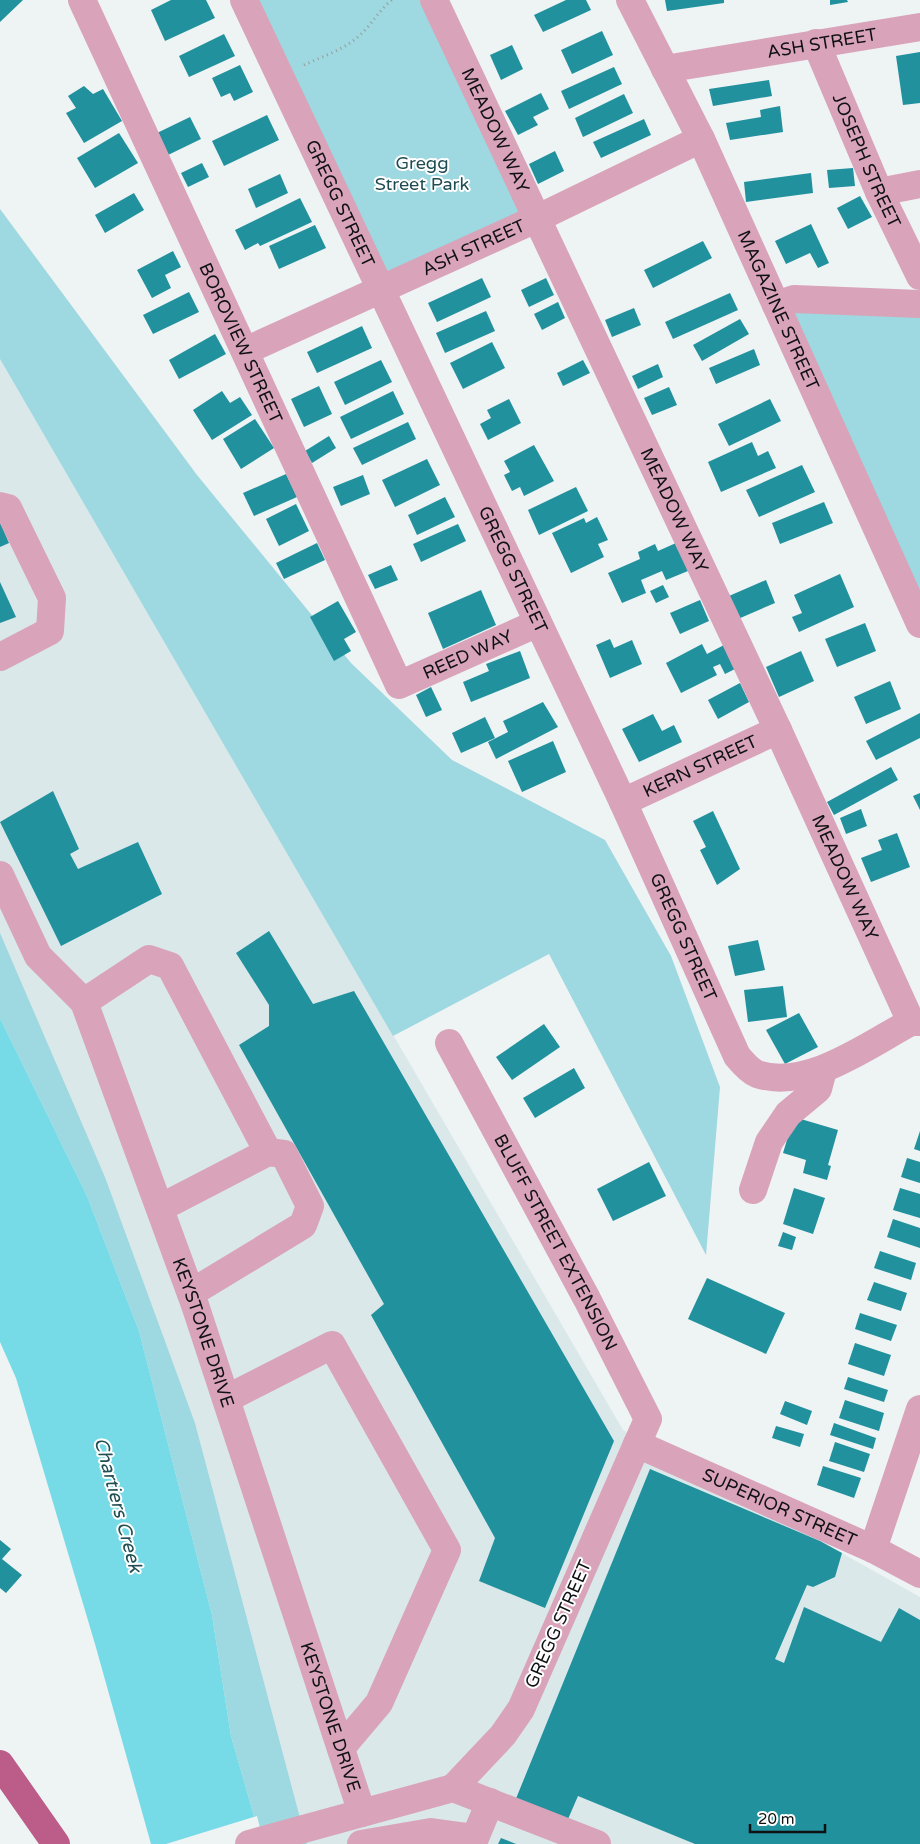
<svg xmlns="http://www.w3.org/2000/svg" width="920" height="1844" font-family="'Varela Round',sans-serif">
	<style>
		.built { fill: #dae8ea }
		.green { fill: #9ed8e0 }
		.water { fill: #76dbe7 }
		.pier { fill: #eef3f4 }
		.building { fill: #20919d }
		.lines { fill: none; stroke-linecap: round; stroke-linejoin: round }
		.path { stroke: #989c9d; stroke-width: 3; stroke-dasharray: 1 4; stroke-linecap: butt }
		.minor { stroke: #d9a3b9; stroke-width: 28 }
		.major { stroke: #bc5c88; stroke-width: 28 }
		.labels { text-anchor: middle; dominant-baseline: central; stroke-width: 4; stroke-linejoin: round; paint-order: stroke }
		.street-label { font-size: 18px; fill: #101112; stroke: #fff }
		.park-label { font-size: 18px; fill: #1f4c52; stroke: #fff }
		.water-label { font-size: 19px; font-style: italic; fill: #214f54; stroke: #fff }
	</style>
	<rect width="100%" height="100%" fill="#eef3f4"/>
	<!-- built -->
	<path class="built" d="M0,359L623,1430L920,1597V1844H307L195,1423L105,1177L0,940Z"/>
	<!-- green -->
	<g class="green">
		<path d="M258,0H426L525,211L385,276Z"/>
		<path d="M0,209L197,475L351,663L452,760L605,840L671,956L720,1087L706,1255L549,954L393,1036L0,359Z"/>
		<path d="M780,293L920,302V601Z"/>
		<path d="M0,933L105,1177L195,1423L307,1844H262L231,1736L212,1615L139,1331L87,1196L0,1018Z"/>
	</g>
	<!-- water -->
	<path class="water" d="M0,1018L87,1196L139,1331L212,1615L231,1736L262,1844H151L95,1644L16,1378L0,1342Z"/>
	<!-- pier -->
	<path class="pier" d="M257,1816L264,1844H163H166Z"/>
	<!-- building -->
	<g class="building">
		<path d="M0,0H23L0,22Z"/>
		<path d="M171,0H206L215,18L165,41L151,10Z"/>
		<path d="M566,0H586L591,10L543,32L534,15Z"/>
		<path d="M665,0H724V3L667,11Z"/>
		<path d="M830,0H847L848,2L830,5Z"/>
		<path d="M602,31L613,55L572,74L561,50Z"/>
		<path d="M224,34L235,56L189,77L179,56Z"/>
		<path d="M512,45L523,69L501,80L490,55Z"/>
		<path d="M920,52V103L903,105L896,56Z"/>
		<path d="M240,65L253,92L234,101L230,93L221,97L212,78Z"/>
		<path d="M614,67L622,84L569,109L561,91Z"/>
		<path d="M769,80L772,96L713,106L709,89Z"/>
		<path d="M84,86L93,94L103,89L122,121L84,143L66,113L76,108L68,96Z"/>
		<path d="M541,93L549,109L533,117L538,125L518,135L505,111Z"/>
		<path d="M624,94L633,113L583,137L575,118Z"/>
		<path d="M780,106L783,132L730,140L726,123L761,117L760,110Z"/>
		<path d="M267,115L279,140L224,166L212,141Z"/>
		<path d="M190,117L201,139L168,155L157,133Z"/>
		<path d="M644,119L651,135L601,158L593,142Z"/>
		<path d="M119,133L138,163L95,188L77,158Z"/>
		<path d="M555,151L564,171L538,184L529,164Z"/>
		<path d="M202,163L209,177L188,187L181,173Z"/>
		<path d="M853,168L855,186L829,188L827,170Z"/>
		<path d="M811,173L813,193L746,202L744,182Z"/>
		<path d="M280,174L288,193L256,208L248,189Z"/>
		<path d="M134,193L144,210L105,233L95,215Z"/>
		<path d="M860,196L872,217L848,229L837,208Z"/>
		<path d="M300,198L312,222L260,246L258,243L245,250L235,230Z"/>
		<path d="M811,224L829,263L818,268L810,253L786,264L775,241Z"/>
		<path d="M315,225L326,248L279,269L269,246Z"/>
		<path d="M703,241L712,258L653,288L644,270Z"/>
		<path d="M173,251L181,267L165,275L171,288L152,298L137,270Z"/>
		<path d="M482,278L491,297L437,322L428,303Z"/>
		<path d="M546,278L554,295L529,307L521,290Z"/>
		<path d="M189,292L199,312L153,334L143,315Z"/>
		<path d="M730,293L738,310L673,339L665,322Z"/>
		<path d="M558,302L565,318L542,330L534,314Z"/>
		<path d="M634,308L641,325L612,337L605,320Z"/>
		<path d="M486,311L495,331L445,353L436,333Z"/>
		<path d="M740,319L749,334L702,361L693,345Z"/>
		<path d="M362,326L372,348L317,373L307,352Z"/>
		<path d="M215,334L226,354L179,379L169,360Z"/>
		<path d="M492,342L505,368L463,389L450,363Z"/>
		<path d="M754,349L760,365L716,384L709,368Z"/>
		<path d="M381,360L392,382L345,405L334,382Z"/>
		<path d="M583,360L590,373L563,386L557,373Z"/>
		<path d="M658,364L663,377L638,389L632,376Z"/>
		<path d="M319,386L332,414L304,427L291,399Z"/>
		<path d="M669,387L677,405L652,415L644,398Z"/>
		<path d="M222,391L230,403L240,397L252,415L212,440L193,410Z"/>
		<path d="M393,391L404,414L351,439L340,417Z"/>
		<path d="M509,399L521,423L488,440L480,424L491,418L487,410Z"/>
		<path d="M770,399L781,421L729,446L718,424Z"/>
		<path d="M255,419L274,448L241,469L223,439Z"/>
		<path d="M408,422L416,439L362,465L353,448Z"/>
		<path d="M329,436L336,448L312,463L305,451Z"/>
		<path d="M752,442L758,456L768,451L776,468L721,492L708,462Z"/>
		<path d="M534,445L554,481L524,496L520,487L512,491L504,475L510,472L504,461Z"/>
		<path d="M427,459L440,485L395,507L382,480Z"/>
		<path d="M802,465L815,492L759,517L746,490Z"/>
		<path d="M286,474L297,497L254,516L243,493Z"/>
		<path d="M363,475L370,494L341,506L333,487Z"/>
		<path d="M576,487L588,511L539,535L528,510Z"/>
		<path d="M445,497L455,517L417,535L408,515Z"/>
		<path d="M824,502L833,523L780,544L772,523Z"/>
		<path d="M296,504L309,531L279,546L266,519Z"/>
		<path d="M597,517L608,540L598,544L604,557L571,573L552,533L584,518L586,523Z"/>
		<path d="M0,522L9,543L0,547Z"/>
		<path d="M458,524L466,541L421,562L413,544Z"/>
		<path d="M317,543L325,560L284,579L276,563Z"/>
		<path d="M676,543L688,571L666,580L662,571L641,580L646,593L622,603L608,573L640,559L638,552L655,544L658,551Z"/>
		<path d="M391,565L398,580L375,589L368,575Z"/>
		<path d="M840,574L854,607L799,632L792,617L802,613L794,595Z"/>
		<path d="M766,580L775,603L738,619L729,596Z"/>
		<path d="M0,582L16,617L0,623Z"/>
		<path d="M663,585L669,597L656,603L650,591Z"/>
		<path d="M481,590L496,625L443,649L428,613Z"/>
		<path d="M700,600L709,621L680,634L670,613Z"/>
		<path d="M338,601L356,632L344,639L351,651L334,661L310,617Z"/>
		<path d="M865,623L876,651L837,667L825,639Z"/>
		<path d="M610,639L614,648L632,640L642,664L610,678L596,645Z"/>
		<path d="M702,644L707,654L724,645L735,669L725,674L720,664L713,667L717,675L681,693L666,663Z"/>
		<path d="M520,651L530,678L471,702L463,682L489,671L486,664Z"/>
		<path d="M801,651L814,681L779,697L766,667Z"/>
		<path d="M890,681L901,709L866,724L854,697Z"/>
		<path d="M740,683L749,702L718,719L708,700Z"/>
		<path d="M431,687L442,710L426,717L416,695Z"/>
		<path d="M543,702L558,727L496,759L488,742L508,732L503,721Z"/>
		<path d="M920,713V738L876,760L866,741Z"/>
		<path d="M653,714L662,731L674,725L682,742L639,762L622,729Z"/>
		<path d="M485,717L495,738L461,753L452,733Z"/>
		<path d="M553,741L566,772L522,792L508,761Z"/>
		<path d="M891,767L898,780L834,815L827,802Z"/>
		<path d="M53,791L79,849L70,854L78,869L138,842L162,894L61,946L0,822Z"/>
		<path d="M920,793V810L913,796Z"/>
		<path d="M861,809L867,826L846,834L840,818Z"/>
		<path d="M713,811L740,869L717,885L700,850L706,847L693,821Z"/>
		<path d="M897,833L910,867L871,882L861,858L882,850L878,840Z"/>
		<path d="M269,931L313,1004L354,991L614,1441L545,1608L479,1581L495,1538L371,1315L384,1304L239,1045L269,1026V1005L236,953Z"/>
		<path d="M758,940L765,970L735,976L728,946Z"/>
		<path d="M783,986L787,1017L748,1022L744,990Z"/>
		<path d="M799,1013L818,1047L785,1064L766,1030Z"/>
		<path d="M544,1024L560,1047L512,1080L496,1057Z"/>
		<path d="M574,1068L585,1088L535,1118L523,1098Z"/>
		<path d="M794,1117L838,1130L828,1165L831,1166L827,1180L803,1173L806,1160L783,1153Z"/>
		<path d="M920,1131V1151L914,1149Z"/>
		<path d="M907,1158L920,1162V1183L901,1177Z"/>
		<path d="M649,1162L666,1196L613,1221L597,1189Z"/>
		<path d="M794,1188L825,1198L813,1234L783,1224Z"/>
		<path d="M900,1188L920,1194V1218L893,1210Z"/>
		<path d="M893,1219L920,1228V1248L887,1237Z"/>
		<path d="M783,1232L796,1237L792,1250L778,1246Z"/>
		<path d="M880,1251L916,1263L911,1280L874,1268Z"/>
		<path d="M707,1278L785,1313L766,1354L688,1319Z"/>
		<path d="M874,1282L907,1293L901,1311L867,1300Z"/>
		<path d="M860,1313L897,1325L891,1341L855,1329Z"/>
		<path d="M855,1343L891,1355L884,1376L848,1364Z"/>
		<path d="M848,1377L888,1390L884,1402L844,1389Z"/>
		<path d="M845,1400L884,1413L879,1431L839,1418Z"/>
		<path d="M785,1401L812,1411L807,1425L780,1414Z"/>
		<path d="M834,1423L876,1438L873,1449L830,1435Z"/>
		<path d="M776,1426L804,1434L800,1447L772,1438Z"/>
		<path d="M835,1442L870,1454L864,1472L829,1461Z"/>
		<path d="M823,1466L861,1478L854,1498L817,1485Z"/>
		<path d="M650,1469L820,1541L842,1553L835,1577L813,1587L807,1585L775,1659L784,1663L804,1607L881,1642L899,1608L920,1620V1844H695L578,1796L565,1826L513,1806Z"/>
		<path d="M0,1540L11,1549L2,1559L22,1575L6,1593L0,1588Z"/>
		<path d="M501,1838L516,1844H498Z"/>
	</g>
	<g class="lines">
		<!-- path -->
		<path class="path" d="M304,65C323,56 344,50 360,35C372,24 379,10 392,0"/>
		<!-- minor -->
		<g class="minor">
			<path id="s1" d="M82,0L399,685L538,623"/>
			<path id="s2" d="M244,0L623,802L737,1056C742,1062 750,1071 757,1074C807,1091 868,1045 911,1022H920"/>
			<path id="s3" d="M434,0L778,730L911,1022"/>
			<path id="s4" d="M630,0L701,139L920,624"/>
			<path id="s5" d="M816,43L879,192L920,276"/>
			<path id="s6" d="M665,69L920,27"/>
			<path d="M879,192L920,184"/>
			<path d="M776,305L794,299L920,304"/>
			<path id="s7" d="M245,351L536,219L701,139"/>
			<path d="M0,506L8,508L52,598L50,631L0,657"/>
			<path id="s8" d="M623,802L778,730"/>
			<path id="s9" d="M0,875L38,956L84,1002L195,1305L362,1813"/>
			<path d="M84,1002L149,959L170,966L268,1152"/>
			<path id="s10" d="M449,1043L587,1299L648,1419L521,1709L503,1735L453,1788"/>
			<path d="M753,1190L769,1142L788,1114L818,1089L823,1070"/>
			<path d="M160,1208L268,1152L284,1154L310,1206L303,1225L191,1293"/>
			<path d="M226,1399L332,1345L447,1550L379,1703L341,1748"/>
			<path id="s11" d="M637,1444L873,1549L920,1574"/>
			<path d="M873,1549L920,1409"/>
			<path d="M249,1844L453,1788L597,1844"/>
			<path d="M361,1844L431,1832L475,1838L490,1802"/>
		</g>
		<!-- major -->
		<path class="major" d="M0,1764L56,1844"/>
	</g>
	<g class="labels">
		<!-- street labels -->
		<g class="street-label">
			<text stroke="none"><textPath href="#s6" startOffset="159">ASH STREET</textPath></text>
			<text stroke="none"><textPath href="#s3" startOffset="144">MEADOW WAY</textPath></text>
			<text stroke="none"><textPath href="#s5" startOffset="128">JOSEPH STREET</textPath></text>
			<text stroke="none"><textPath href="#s2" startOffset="225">GREGG STREET</textPath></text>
			<text stroke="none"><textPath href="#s7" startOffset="251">ASH STREET</textPath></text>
			<text stroke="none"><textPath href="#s4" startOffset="344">MAGAZINE STREET</textPath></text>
			<text stroke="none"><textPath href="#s1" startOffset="378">BOROVIEW STREET</textPath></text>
			<text stroke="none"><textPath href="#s3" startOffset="564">MEADOW WAY</textPath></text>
			<text stroke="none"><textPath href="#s2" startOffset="630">GREGG STREET</textPath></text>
			<text stroke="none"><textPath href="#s1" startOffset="830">REED WAY</textPath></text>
			<text stroke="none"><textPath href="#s8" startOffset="85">KERN STREET</textPath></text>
			<text stroke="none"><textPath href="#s3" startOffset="969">MEADOW WAY</textPath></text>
			<text stroke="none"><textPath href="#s2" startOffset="1035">GREGG STREET</textPath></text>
			<text stroke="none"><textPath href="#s10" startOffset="226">BLUFF STREET EXTENSION</textPath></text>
			<text stroke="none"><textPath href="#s9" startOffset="506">KEYSTONE DRIVE</textPath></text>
			<text stroke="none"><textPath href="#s11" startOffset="156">SUPERIOR STREET</textPath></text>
			<text transform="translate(558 1624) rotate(-66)">GREGG STREET</text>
			<text stroke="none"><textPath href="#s9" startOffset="911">KEYSTONE DRIVE</textPath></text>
		</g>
		<!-- park labels -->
		<g class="park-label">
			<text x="422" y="163">Gregg<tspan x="422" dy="21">Street Park</tspan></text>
		</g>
		<!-- water labels -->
		<g class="water-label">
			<text transform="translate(118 1505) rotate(75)">Chartiers Creek</text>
		</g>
	</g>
	<!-- scale -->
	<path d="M750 1824v8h75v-8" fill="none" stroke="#101112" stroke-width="2.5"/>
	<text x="758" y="1824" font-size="15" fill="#101112" stroke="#ffffff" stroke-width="4" paint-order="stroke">20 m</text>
</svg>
